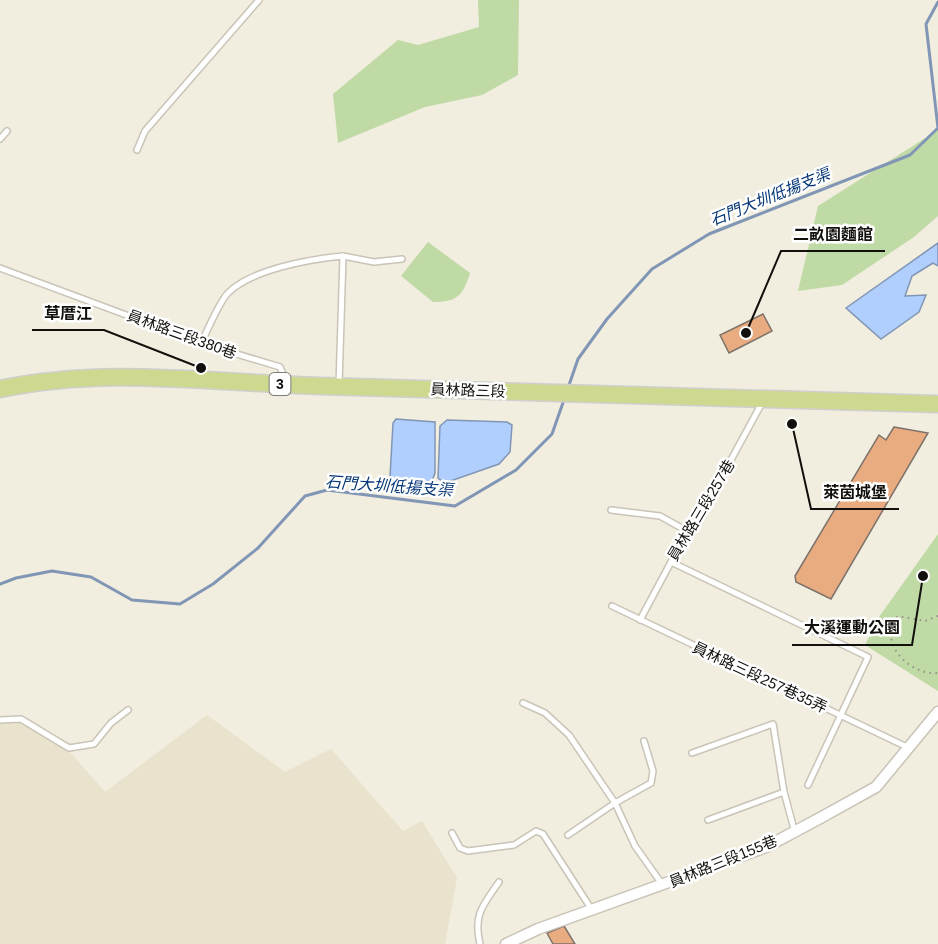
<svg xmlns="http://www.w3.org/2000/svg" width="938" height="944" font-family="Helvetica,'Noto Sans TC',sans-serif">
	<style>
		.built { fill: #e9e2cd }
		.green { fill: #c0daa6 }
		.water { fill: #b0cffe; stroke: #8196b5; stroke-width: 1.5 }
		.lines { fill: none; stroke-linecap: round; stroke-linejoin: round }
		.stream { stroke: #8196b5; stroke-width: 3 }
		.building { fill: #e9ab80; stroke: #7d726a; stroke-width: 1.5 }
		.service-casing { stroke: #c9c4b7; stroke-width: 8 }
		.minor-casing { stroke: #c9c4b7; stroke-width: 13 }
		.primary-casing { stroke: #d0cfce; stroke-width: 19 }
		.path { stroke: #949087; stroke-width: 2; stroke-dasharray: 1.5 4.5; stroke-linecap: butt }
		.service { stroke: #fff; stroke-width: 5 }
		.minor { stroke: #fff; stroke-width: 10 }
		.primary { stroke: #ced88e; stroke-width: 16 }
		.labels { text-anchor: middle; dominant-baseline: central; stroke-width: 5; stroke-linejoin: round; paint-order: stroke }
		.shield { fill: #fff; stroke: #595855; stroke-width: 1.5 }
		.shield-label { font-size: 14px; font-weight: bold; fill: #12100c }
		.street-label { font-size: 15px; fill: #12100c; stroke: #fff }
		.water-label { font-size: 16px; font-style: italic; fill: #053677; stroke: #fff }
		.leader { fill: none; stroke: #12100c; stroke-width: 2 }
		.callout-dot { fill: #12100c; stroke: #fff; stroke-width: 2 }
		.callout-label { font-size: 16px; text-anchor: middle; font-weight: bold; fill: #12100c; stroke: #fff; stroke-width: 5; stroke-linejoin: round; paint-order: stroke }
	</style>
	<rect width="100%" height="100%" fill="#f1eddf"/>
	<!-- built -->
	<path class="built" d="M207,715L285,772L331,749L403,831L422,821L457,878L445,944H0V719H21L70,752L105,792Z"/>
	<!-- green -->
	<g class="green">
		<path d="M478,0H519L518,75L482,95L425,107L338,143L333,94L398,40L418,45L479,27Z"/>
		<path d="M938,130V216L914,237L842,285L798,291L818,206Z"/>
		<path d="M428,242L470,273C463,295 458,302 433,302L401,276Z"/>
		<path d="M938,534V691L865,645L879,617Z"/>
	</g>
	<!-- water -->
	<g class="water">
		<path d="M938,243V266L933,263L912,276L905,296L926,295L919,312L881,339L846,308Z"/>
		<path d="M396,419L435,422V473L432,481L397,482L390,477L393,423Z"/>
		<path d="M447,420L507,422L512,425L510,452L499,464L445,483L438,478L440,426Z"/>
	</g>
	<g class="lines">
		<!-- stream -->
		<g class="stream">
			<path d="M568,388L578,359L607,319L652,269L709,234L910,155L938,128L926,24L938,2"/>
			<path d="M0,584L16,578L52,571L91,577L132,600L180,604L213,584L258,548L305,496L327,490L455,506L516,470L552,434L565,397"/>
		</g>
	</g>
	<!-- building -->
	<g class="building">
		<path d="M763,314L772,331L729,353L720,335Z"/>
		<path d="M894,427L928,433L831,599L796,582L795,576L879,435L886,440Z"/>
		<path d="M564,926L575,944H553L547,933Z"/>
	</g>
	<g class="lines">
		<!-- service casing -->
		<g class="service-casing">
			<g id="service">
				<path d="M0,139L7,131"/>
				<path d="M137,150L145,131L259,0"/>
				<path d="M343,256L374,262L402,259"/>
				<path d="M0,268L207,345L280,367L286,381"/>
				<path d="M201,343C208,330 219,302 228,293C252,269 311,259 343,256L339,385"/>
				<path d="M611,510L660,516L687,531"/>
				<path d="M671,562L868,657L808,785"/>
				<path d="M612,606L909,748"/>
				<path d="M640,620L671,562L682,546L687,531L695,526L763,401"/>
				<path d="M523,703L545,713L569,735L615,803L635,846L662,884"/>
				<path d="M0,720L21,719L69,748L94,744L111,723L128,710"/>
				<path d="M692,753L773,724L784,792L794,829L792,831"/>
				<path d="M708,820L784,792"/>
				<path d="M452,833L460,848L468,851L514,845L536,831L543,834L592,910"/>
				<path d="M568,835L615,803L651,783L653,771L644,741"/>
				<path d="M480,944C473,915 483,905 499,882"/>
			</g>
		</g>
		<!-- minor casing -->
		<g class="minor-casing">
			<path id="minor" d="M506,944L538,929L766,847L822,817L876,787L938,712"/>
		</g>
		<!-- primary casing -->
		<g class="primary-casing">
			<path id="primary" d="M0,389C106,366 213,383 320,386C526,391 732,399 938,404"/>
		</g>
		<!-- path -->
		<path class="path" d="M938,616L925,621L898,616C876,642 910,676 938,673"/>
		<!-- service -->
		<use href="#service" class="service"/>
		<!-- minor -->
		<use href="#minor" class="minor"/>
		<!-- primary -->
		<use href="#primary" class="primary"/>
	</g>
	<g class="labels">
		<!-- shield labels -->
		<rect class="shield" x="269.5" y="373" width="21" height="22" rx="4.5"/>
		<g class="shield-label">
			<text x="280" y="384">3</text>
		</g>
		<!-- street labels -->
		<g class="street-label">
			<text transform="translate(182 334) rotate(20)">員林路三段380巷</text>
			<text transform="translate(468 390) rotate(2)">員林路三段</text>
			<text transform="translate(701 510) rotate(-59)">員林路三段257巷</text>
			<text transform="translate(760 677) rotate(25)">員林路三段257巷35弄</text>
			<text transform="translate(723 861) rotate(-22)">員林路三段155巷</text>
		</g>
		<!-- water labels -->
		<g class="water-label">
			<text transform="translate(770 197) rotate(-22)">石門大圳低揚支渠</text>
			<text transform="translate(389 486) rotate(4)">石門大圳低揚支渠</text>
		</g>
	</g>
	<!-- callouts -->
	<path class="leader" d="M746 333L781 251H885M201 368L104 330H32M792 424L811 509H899M923 576L912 645H792"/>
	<g class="callout-dot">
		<circle cx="746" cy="333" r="6"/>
		<circle cx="201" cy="368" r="6"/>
		<circle cx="792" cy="424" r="6"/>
		<circle cx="923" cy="576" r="6"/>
	</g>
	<g class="callout-label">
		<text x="833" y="240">二畝園麵館</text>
		<text x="68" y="319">草厝江</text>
		<text x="855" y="498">萊茵城堡</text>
		<text x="852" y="633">大溪運動公園</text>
	</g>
</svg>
